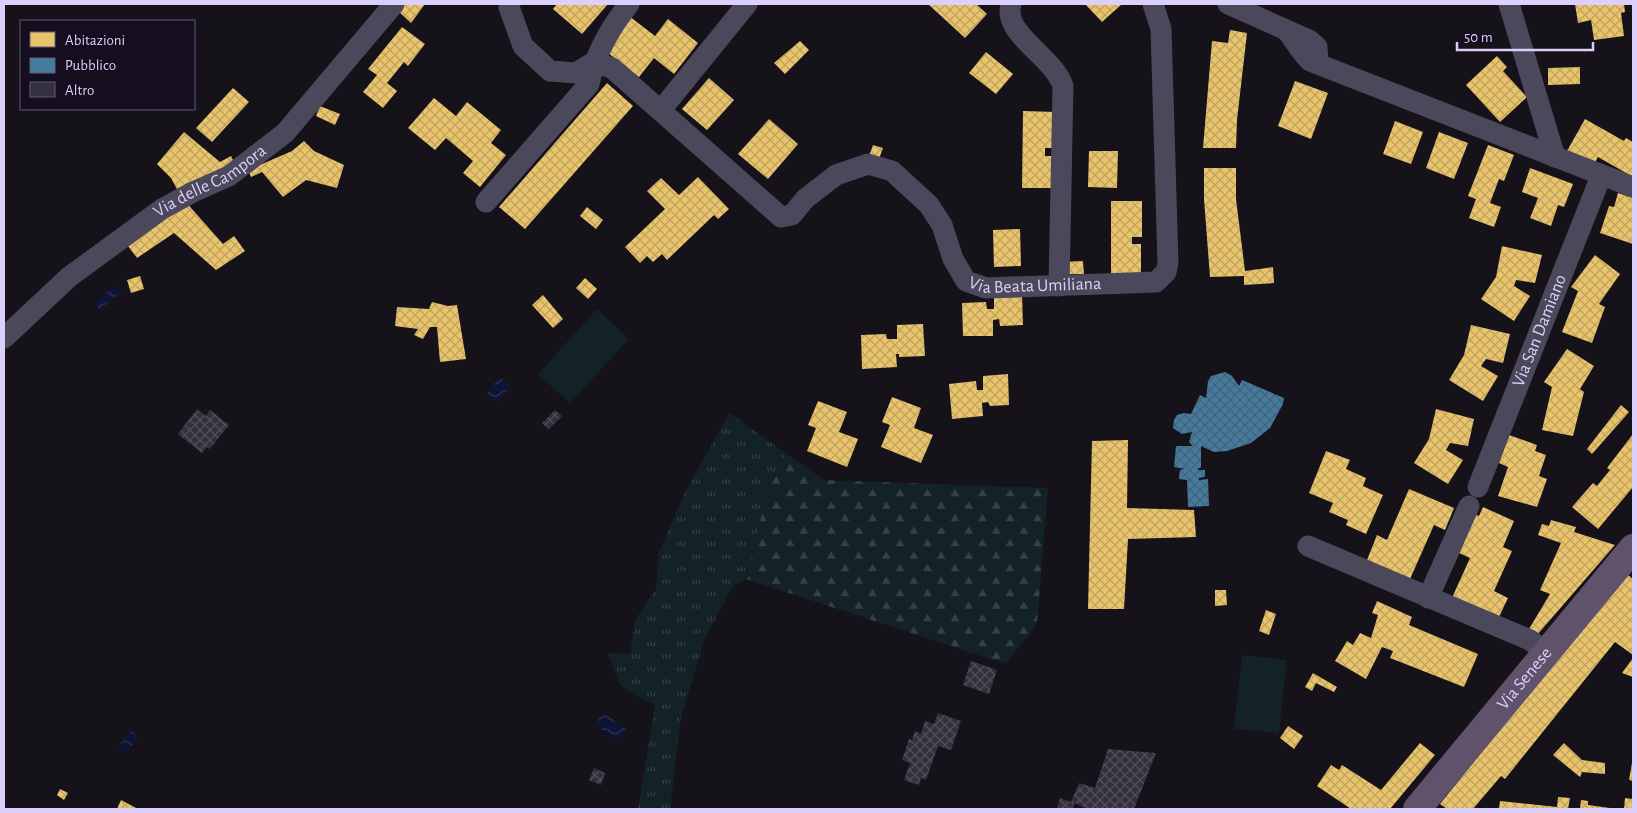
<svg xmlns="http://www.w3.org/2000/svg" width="1637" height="813" font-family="'Alegreya Sans',sans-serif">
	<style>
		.grass { fill: url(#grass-tufts) }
		.forest { fill: url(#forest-firs) }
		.pitch { fill: #122226 }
		.water { fill: url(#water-waves) }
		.homes { fill: url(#homes-cross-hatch) }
		.public { fill: url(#public-cross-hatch) }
		.building { fill: url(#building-cross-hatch) }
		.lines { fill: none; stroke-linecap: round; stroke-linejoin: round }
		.minor { stroke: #4c485b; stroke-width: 21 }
		.primary { stroke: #61526c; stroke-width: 28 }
		.labels { text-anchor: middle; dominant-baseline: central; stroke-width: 5; stroke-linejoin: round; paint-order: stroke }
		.street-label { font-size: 18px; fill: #ddcffb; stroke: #140e1e }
	</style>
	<defs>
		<pattern id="grass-tufts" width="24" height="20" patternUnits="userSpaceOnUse" patternTransform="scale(1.25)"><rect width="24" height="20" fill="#122226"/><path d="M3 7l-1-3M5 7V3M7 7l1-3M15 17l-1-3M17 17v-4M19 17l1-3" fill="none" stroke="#344146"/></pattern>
		<pattern id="forest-firs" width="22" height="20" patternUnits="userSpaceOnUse" patternTransform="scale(1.25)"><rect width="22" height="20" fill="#122226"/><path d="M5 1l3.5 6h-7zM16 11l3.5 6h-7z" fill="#344146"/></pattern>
		<pattern id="water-waves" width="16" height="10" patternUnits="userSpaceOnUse" patternTransform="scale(1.25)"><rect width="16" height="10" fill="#0e1436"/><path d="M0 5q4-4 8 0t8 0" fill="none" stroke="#313554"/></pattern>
		<pattern id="homes-cross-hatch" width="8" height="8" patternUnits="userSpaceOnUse" patternTransform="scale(1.25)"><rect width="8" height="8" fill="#e9c46a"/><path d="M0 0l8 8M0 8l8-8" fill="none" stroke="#bfa262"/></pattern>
		<pattern id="public-cross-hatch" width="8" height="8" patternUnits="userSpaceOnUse" patternTransform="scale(1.25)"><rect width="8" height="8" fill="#457b9d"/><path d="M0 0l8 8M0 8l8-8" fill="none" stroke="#44637c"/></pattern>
		<pattern id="building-cross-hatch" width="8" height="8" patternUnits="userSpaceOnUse" patternTransform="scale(1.25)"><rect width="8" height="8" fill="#35303d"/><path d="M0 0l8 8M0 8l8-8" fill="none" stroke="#524d5a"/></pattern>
	</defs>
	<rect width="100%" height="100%" fill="#15121a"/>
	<!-- grass -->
	<path class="grass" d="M729,413L786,453L768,488L746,579L733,586L705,638L681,718L670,809H638L655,704L642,699L620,685L608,653L630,654L635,620L656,589L659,552L686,490Z"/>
	<!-- forest -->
	<path class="forest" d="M786,453L824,480L1048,488L1037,624L1006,664L746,579L768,488Z"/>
	<!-- pitch -->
	<g class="pitch">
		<path d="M597,309L629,339L570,403L538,374Z"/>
		<path d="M1242,655L1287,660L1279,733L1234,729Z"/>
	</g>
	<!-- water -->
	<g class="water">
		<path d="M115,285L121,292L100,310L94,303Z"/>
		<path d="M500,377L511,386L497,403L486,394Z"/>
		<path d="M603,713L626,729L618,741L595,725Z"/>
		<path d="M131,731L139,737L125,753L118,747Z"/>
	</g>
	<!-- homes -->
	<g class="homes">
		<path d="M401,4H425L411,23L397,10Z"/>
		<path d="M557,4H608L582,34L553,9Z"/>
		<path d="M928,4H976L987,14L965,38Z"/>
		<path d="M1085,4H1122L1102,22Z"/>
		<path d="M1575,4H1624L1625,12L1621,13L1624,36L1594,40L1591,20L1578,23Z"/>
		<path d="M629,16L655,36L668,19L698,43L674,74L654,58L639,77L603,49Z"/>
		<path d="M402,27L425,44L408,66L404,62L387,83L397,91L383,108L363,92L377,75L368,69Z"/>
		<path d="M1230,30L1247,33L1237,120L1236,148H1203L1212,41L1228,43Z"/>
		<path d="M800,41L809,50L785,74L774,63Z"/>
		<path d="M986,52L1013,74L996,94L969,73Z"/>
		<path d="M1497,56L1507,67L1503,71L1527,97L1500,122L1466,85Z"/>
		<path d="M1580,67V84L1548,85V68Z"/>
		<path d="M709,78L734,100L707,130L682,109Z"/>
		<path d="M1295,81L1328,93L1311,139L1278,126Z"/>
		<path d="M607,83L633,106L525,229L499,207Z"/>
		<path d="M233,88L249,102L212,142L196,128Z"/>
		<path d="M434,98L456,116L467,102L501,130L491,143L506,155L480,187L463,173L473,161L446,138L435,150L408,128Z"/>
		<path d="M320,106L340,114L335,125L316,116Z"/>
		<path d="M1023,111L1056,112V148H1045V156H1056V188H1022Z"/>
		<path d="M769,119L798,144L768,179L738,154Z"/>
		<path d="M1585,119L1624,141L1626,138L1633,142V177L1598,157L1593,166L1567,151Z"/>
		<path d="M1395,121L1423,132L1411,164L1383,154Z"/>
		<path d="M184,132L220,162L231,156L235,164L179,193L171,178L157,164Z"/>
		<path d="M1439,132L1468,143L1454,179L1426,168Z"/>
		<path d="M304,141L314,151L344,165L337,188L306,180L283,197L262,172L251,177L248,170L292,151Z"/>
		<path d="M873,145L883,148L879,159L869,156Z"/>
		<path d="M1488,145L1514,155L1504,181L1499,179L1490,203L1501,207L1494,227L1469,218L1476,199L1468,196Z"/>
		<path d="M1089,151H1118L1117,188L1088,187Z"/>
		<path d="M1204,168H1236V199L1245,271L1273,267L1274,283L1244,285V276L1210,277L1204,199Z"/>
		<path d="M1530,168L1573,184L1564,207L1558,205L1551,226L1530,218L1538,198L1522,192Z"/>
		<path d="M698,177L729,209L718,219L714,215L667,260L662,254L653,262L647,256L640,263L625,247L665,209L647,191L661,178L679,195Z"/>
		<path d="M1618,193L1633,198V244L1600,233L1609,206L1614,207Z"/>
		<path d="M184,200L223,244L234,236L245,251L216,270L174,233L137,258L125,242Z"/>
		<path d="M1111,201H1142V237H1132V244H1141V276H1111Z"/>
		<path d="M587,207L603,220L596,229L580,216Z"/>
		<path d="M1020,229L1021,266L994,267L993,230Z"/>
		<path d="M1502,246L1542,255L1535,283L1516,280L1514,286L1530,296L1514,321L1481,299L1496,277Z"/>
		<path d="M1595,255L1620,274L1599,304L1605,307L1592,343L1562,332L1578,291L1571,287Z"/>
		<path d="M1083,261L1084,274H1062V262Z"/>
		<path d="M140,276L144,289L131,293L127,280Z"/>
		<path d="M585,278L597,289L588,299L576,288Z"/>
		<path d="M543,295L563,319L553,328L532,305Z"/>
		<path d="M994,295H1022L1023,325L1000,326L999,319L993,320V336H963L962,303L986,302L987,309H994Z"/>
		<path d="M432,302L448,306L457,305L466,359L440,362L437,327H430L423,339L414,335L418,329L395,326L397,307L429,309Z"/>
		<path d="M923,324L925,356L899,357V354H896L897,367L862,369L861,335L886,334L887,339H897V325Z"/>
		<path d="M1471,325L1510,334L1503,363L1486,359L1481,366L1498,376L1483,401L1449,380L1464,355Z"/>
		<path d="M1567,349L1594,366L1580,389L1584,392L1573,436L1542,430L1552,387L1544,382Z"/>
		<path d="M1008,374L1009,405L990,406L988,402L982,403L983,416L952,419L949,384L976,381L977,390H983V376Z"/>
		<path d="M892,397L921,408L914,428L933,435L921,463L881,447L890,425L882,422Z"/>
		<path d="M818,401L847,412L839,432L858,439L847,467L807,451L816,428L808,425Z"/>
		<path d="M1621,405L1629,412L1592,454L1587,449Z"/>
		<path d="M1436,409L1474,419L1468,446L1450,443L1446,450L1463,460L1448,484L1414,463L1429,439Z"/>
		<path d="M1633,434V487L1598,529L1572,507L1593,483L1597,486L1610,470L1607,468Z"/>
		<path d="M1509,435L1537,445L1535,451L1546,455L1539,476L1547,479L1537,507L1498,496L1508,467L1499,463Z"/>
		<path d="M1128,440L1127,508L1194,510L1196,537L1128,539L1124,609H1088L1092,441Z"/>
		<path d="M1326,451L1350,460L1346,469L1366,478L1363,486L1383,495L1366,534L1346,525L1348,520L1329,512L1333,503L1309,493Z"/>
		<path d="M1409,489L1454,508L1445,530L1434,525L1410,579L1367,560L1377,535L1387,540Z"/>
		<path d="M1483,507L1514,521L1503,547L1512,551L1494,591L1508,598L1497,621L1451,600L1470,558L1457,552L1474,514L1479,516Z"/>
		<path d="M1551,520L1576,527L1574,532L1615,545L1537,635L1529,629L1550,594L1540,590L1561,543L1538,535L1542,524L1549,526Z"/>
		<path d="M1625,573L1633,579V655L1615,642L1505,779L1501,776L1473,809H1447L1440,804Z"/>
		<path d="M1215,590H1226L1227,605L1215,606Z"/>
		<path d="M1377,601L1412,617L1409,625L1478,654L1464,687L1390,658L1393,651L1382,647L1366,679L1335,661L1347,641L1353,645L1360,633L1371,638L1378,615L1372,613Z"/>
		<path d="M1266,610L1276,614L1269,635L1259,631Z"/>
		<path d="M1633,658V677L1622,673Z"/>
		<path d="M1313,673L1337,687L1334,692L1316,683L1312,691L1305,687Z"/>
		<path d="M1288,726L1303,736L1294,749L1280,738Z"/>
		<path d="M1420,743L1435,755L1390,809H1351L1317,786L1331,765L1339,770L1342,765L1381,790Z"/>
		<path d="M1564,743L1582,760L1605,763V774L1582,772L1580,777L1553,755Z"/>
		<path d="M1632,763H1633V781L1629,780Z"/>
		<path d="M60,789L68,793L64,800L57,795Z"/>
		<path d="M1558,797L1570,798L1568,809H1499L1500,801L1557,807Z"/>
		<path d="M1625,798L1633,799V809H1624Z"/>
		<path d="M121,800L138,809H117Z"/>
		<path d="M1581,800L1588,801V805L1617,809H1580Z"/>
	</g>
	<!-- public -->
	<path class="public" d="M1225,372L1232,376L1239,386L1242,380L1284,398L1283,404L1270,428L1251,443L1227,451L1214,452L1201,446V467L1197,470H1205V477L1199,478V480L1208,479L1209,506L1188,507L1187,480L1179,479L1180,470L1185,469L1174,467L1176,446H1193L1189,442L1192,432L1182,434L1173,428L1174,420L1177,415L1184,413L1191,414L1200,395L1206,398L1208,381L1211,376Z"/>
	<!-- building -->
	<g class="building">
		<path d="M197,409L206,416L210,410L229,425L210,449L207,447L202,453L178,434Z"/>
		<path d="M555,410L562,416L549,429L542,423Z"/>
		<path d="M971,661L997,670L989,694L963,685Z"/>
		<path d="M938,713L961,721L951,750L938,746L926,780L921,778L919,785L904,780L910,763L902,760L909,739L912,740L915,731L921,734L925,721L934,724Z"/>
		<path d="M1108,749L1156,753L1134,809H1087L1075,803L1072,809H1057L1060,798L1071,802L1079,783L1095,788Z"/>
		<path d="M594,768L605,773L601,785L589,780Z"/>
	</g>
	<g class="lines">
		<!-- minor -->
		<g class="minor">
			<path id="s1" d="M510,4L509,7L523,46L550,71L576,73L594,62L612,68L781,217L792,215L805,199L836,175L868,164L892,171L929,205L942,225L953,259L966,281L986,288L1156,282L1166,272L1168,263L1161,29L1153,4"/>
			<path d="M1011,4C1002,34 1053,56 1063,86L1059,286"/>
			<path d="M1228,4L1309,40L1317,47L1318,64"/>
			<path d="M1509,4L1555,157"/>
			<path d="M1287,31C1296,42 1300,52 1310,61L1633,187"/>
			<path d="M661,110L747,4"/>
			<path d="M486,202L589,84C595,54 610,28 629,4"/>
			<path id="s2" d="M4,338L69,277L162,209L193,192L229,176L285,133L394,4"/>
			<path id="s3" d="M1478,487L1601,176"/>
			<path d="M1308,546L1530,640L1545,652"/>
			<path d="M1428,598L1469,506"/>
		</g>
		<!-- primary -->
		<path class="primary" id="s4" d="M1417,809L1633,548"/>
	</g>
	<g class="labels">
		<!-- street labels -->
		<g class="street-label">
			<text stroke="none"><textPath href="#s2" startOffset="260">Via delle Campora</textPath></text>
			<text stroke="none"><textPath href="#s1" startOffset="708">Via Beata Umiliana</textPath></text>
			<text stroke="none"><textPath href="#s3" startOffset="168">Via San Damiano</textPath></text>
			<text stroke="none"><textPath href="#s4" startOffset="169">Via Senese</textPath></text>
		</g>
	</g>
	<!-- border -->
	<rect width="1637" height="813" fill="none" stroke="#ddcffb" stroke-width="10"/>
	<!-- legend -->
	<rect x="20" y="20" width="175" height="90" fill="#140e1e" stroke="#645b76"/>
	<rect x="30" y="32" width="25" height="15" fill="#e9c46a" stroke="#645b76"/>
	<text x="65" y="45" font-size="15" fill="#ddcffb">Abitazioni</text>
	<rect x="30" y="58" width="25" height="15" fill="#457b9d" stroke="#645b76"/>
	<text x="65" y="70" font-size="15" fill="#ddcffb">Pubblico</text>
	<rect x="30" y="82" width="25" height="15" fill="#35303d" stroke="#645b76"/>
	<text x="65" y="95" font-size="15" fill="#ddcffb">Altro</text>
	<!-- scale -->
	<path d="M1457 42v8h136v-8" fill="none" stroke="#ddcffb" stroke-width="2.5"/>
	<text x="1464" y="42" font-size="15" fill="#ddcffb" stroke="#140e1e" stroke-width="4" paint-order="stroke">50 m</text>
</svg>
